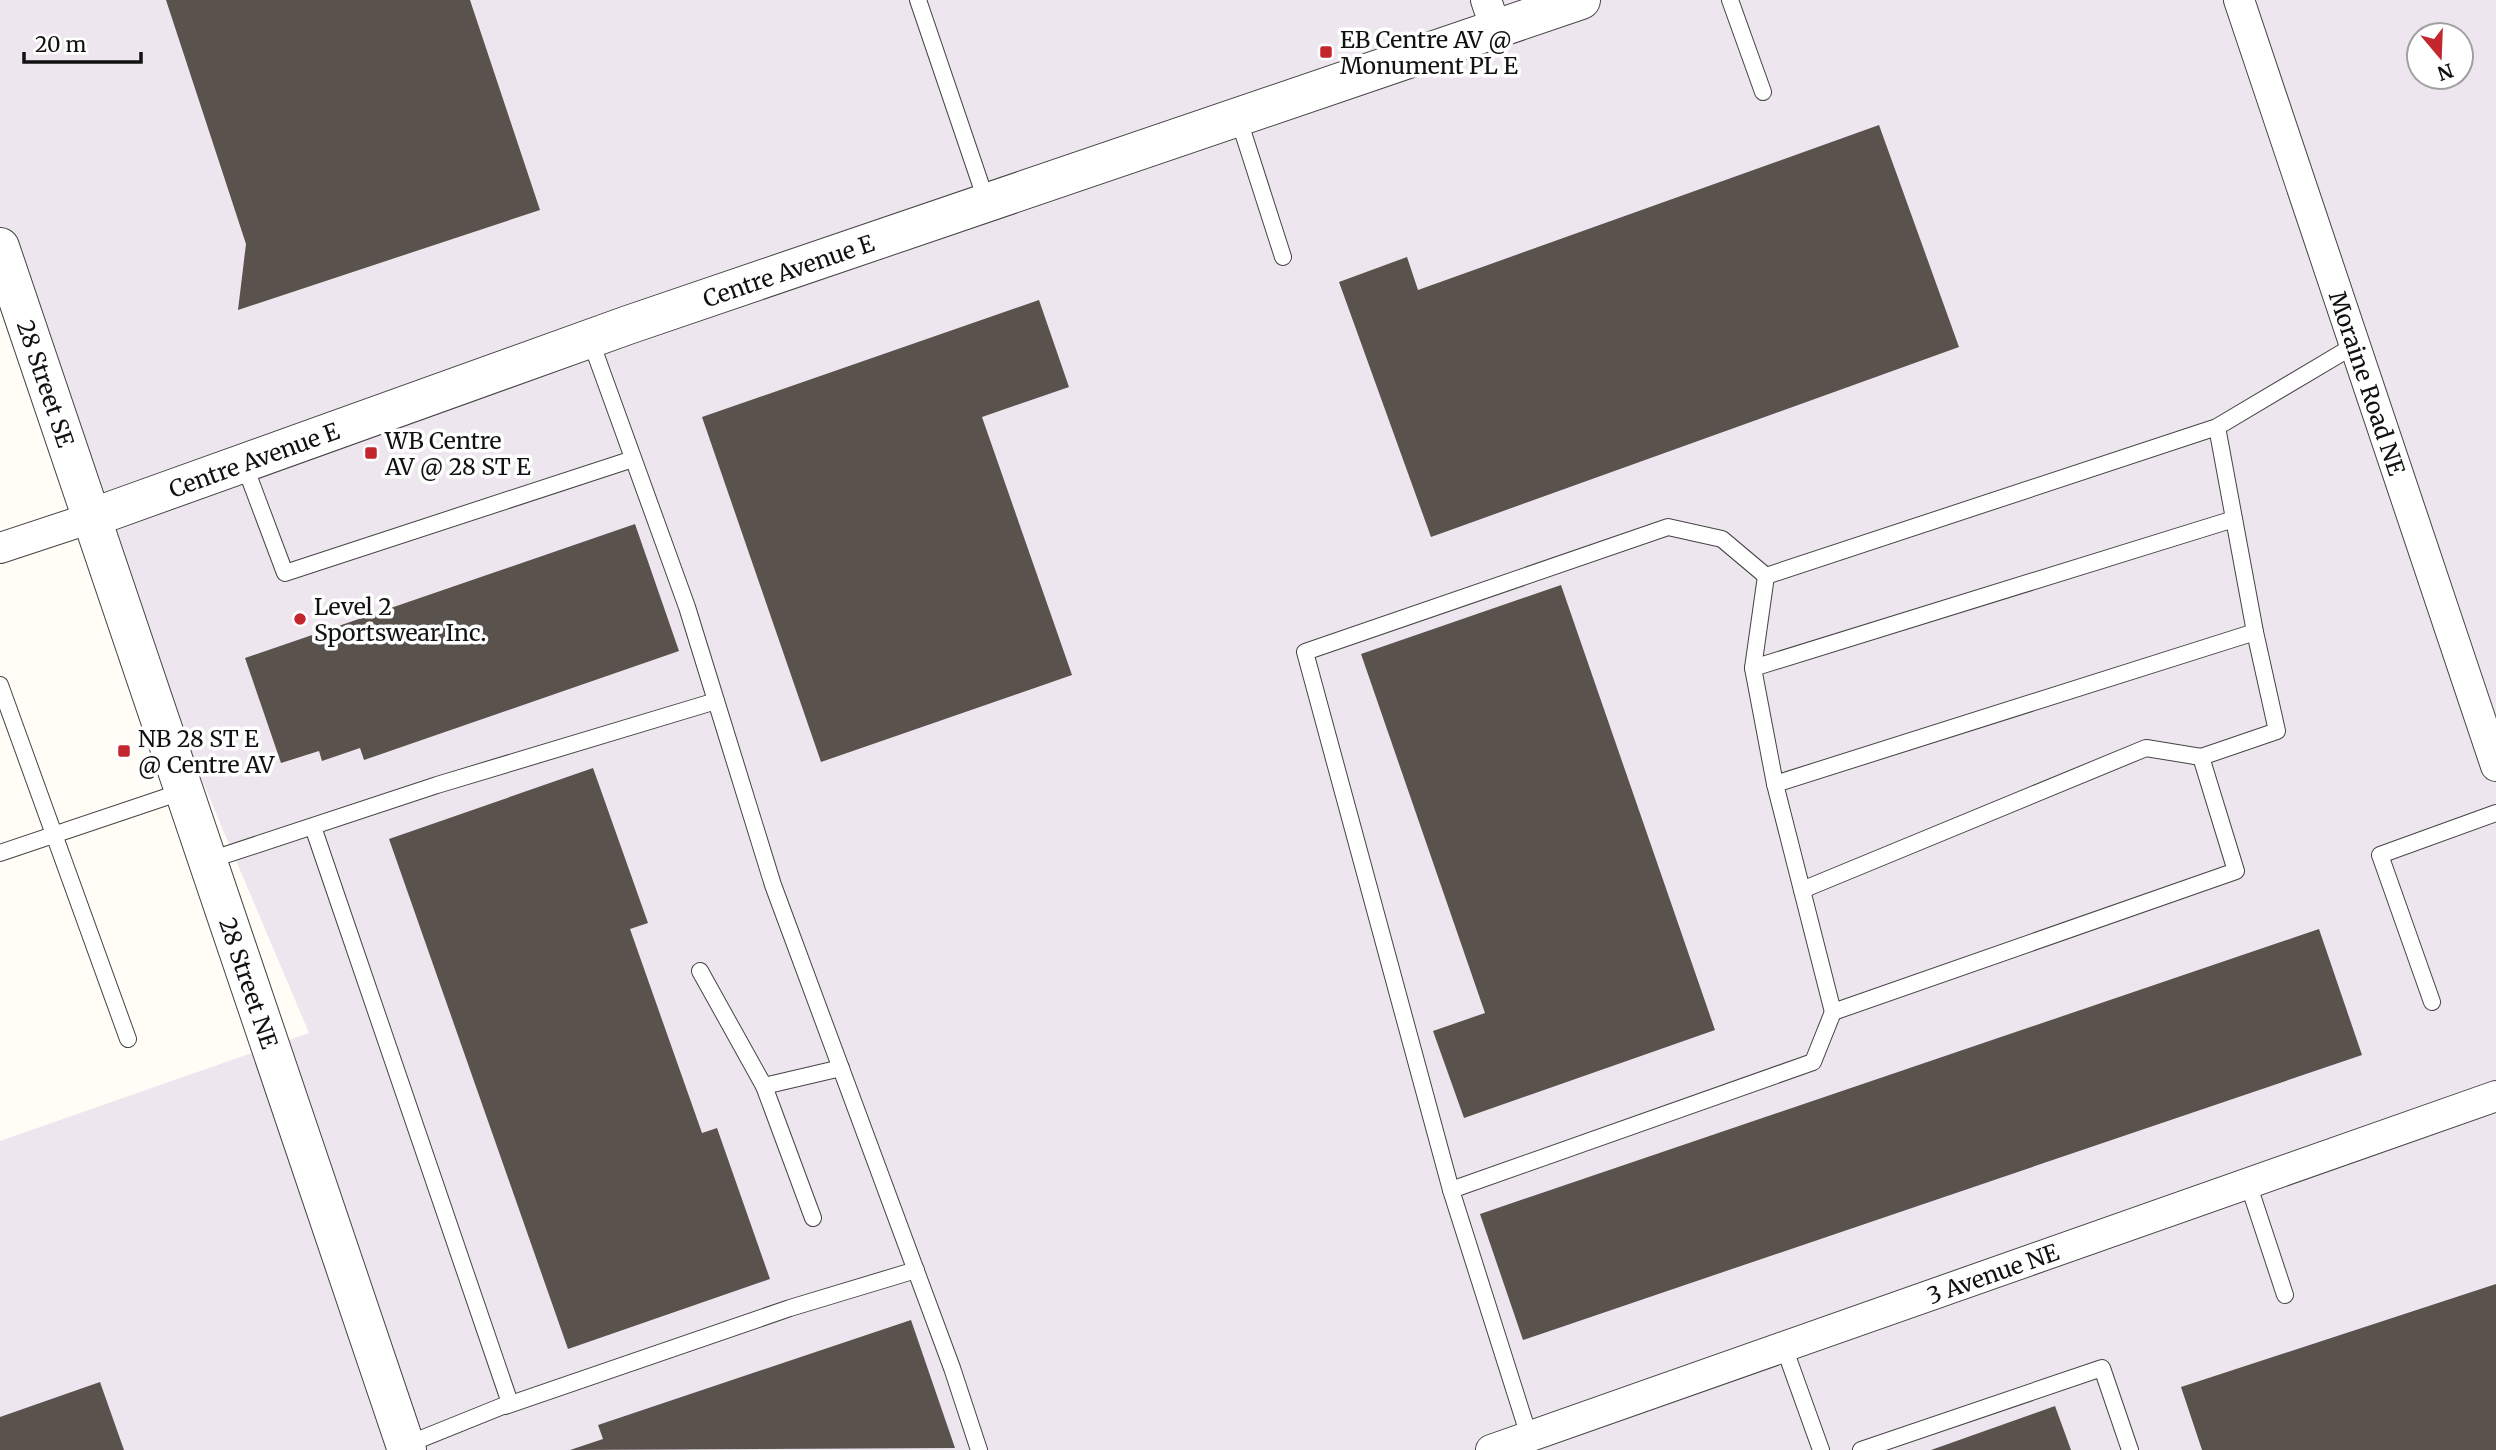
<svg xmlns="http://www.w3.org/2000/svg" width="2496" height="1450" font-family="Merriweather,serif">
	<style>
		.industrial { fill: #eee6ef; fill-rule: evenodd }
		.building { fill: #5a524d }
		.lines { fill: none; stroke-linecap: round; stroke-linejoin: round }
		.service-casing { stroke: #444; stroke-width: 18 }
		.minor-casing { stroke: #444; stroke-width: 32 }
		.tertiary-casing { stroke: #444; stroke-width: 40 }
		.service { stroke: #fff; stroke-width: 16 }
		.minor { stroke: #fff; stroke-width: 30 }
		.tertiary { stroke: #fff; stroke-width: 38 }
		.poi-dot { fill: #c4262e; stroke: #fff; stroke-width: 2.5 }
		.labels { text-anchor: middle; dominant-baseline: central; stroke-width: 7; stroke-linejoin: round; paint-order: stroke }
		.poi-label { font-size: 23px; fill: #111; stroke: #fff; text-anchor: start }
		.street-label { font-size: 23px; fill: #111; stroke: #fff }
	</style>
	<rect width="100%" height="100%" fill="#fffdf5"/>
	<!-- industrial -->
	<path class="industrial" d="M0,0H2496V1450H0V1141L309,1033L91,518L0,247ZM2419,35H2461V77H2419Z"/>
	<!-- building -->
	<g class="building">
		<path d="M166,0H470L540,210L238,310L246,244Z"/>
		<path d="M1879,125L1959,347L1431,537L1339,282L1407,257L1418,290Z"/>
		<path d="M1039,300L1069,387L982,417L1072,675L821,762L702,417Z"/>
		<path d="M635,524L679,651L364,760L360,748L322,761L319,751L281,763L245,658Z"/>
		<path d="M1561,585L1715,1030L1464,1118L1433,1031L1485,1013L1361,654Z"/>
		<path d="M593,768L648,923L630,929L702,1133L717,1128L770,1279L568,1349L389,839Z"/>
		<path d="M2319,929L2362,1055L1523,1340L1480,1214Z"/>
		<path d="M2496,1284V1450H2202L2181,1387Z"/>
		<path d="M911,1320L955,1448L570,1450L603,1439L598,1425Z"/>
		<path d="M100,1382L124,1450H0V1417Z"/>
		<path d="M2055,1406L2071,1450H1931Z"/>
	</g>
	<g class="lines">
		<!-- service casing -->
		<g class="service-casing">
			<g id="service">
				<path d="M918,0L987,203"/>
				<path d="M1730,0L1763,92"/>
				<path d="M1238,117L1283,257"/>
				<path d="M590,339L687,607L773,885L952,1368L979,1450"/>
				<path d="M2217,427L1766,576L1753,668L1775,784L1833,1012L2236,871L2201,757L2277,731L2255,632L2217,427L2355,345"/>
				<path d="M244,464L285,573L633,459"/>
				<path d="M1753,668L2234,519"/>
				<path d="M0,685L128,1039"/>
				<path d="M1775,784L2255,632"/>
				<path d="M313,827L510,1403L406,1445"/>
				<path d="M0,853L184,791"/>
				<path d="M210,860L437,785L716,701"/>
				<path d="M1802,890L2146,748L2201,757"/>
				<path d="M700,971L764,1086"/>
				<path d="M2432,1002L2380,855L2496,813"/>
				<path d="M2248,1183L2285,1295"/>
				<path d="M1451,1190L1305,652L1668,527L1722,539L1766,576"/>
				<path d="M813,1218L764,1086L841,1068"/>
				<path d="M1784,1347L1821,1450"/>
				<path d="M505,1406L790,1308L916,1270"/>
				<path d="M1529,1436L1451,1190L1813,1062L1833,1012"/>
				<path d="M1861,1450L2102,1368L2130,1450"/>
			</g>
		</g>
		<!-- minor casing -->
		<g class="minor-casing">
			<g id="minor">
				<path d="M1486,0L1496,29"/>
				<path id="s1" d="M2239,0L2496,766"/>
				<path d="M0,548L91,518"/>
				<path id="s2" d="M1491,1450L2496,1096"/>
			</g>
		</g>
		<!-- tertiary casing -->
		<g class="tertiary-casing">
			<g id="tertiary">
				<path id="s3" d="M0,247L407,1450"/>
				<path id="s4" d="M91,518L628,325L1581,0"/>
			</g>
		</g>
		<!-- service -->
		<use href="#service" class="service"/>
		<!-- minor -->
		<use href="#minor" class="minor"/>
		<!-- tertiary -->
		<use href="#tertiary" class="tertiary"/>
	</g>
	<!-- markers -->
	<g class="poi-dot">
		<rect x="1319" y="45" width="14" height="14" rx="3.5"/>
		<rect x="364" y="446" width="14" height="14" rx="3.5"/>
		<circle cx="300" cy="619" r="7"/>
		<rect x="117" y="744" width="14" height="14" rx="3.5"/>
	</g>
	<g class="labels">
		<!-- poi labels -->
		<g class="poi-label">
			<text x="1340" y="39">EB Centre AV @<tspan x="1340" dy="26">Monument PL E</tspan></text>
			<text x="385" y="440">WB Centre<tspan x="385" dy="26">AV @ 28 ST E</tspan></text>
			<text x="314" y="606">Level 2<tspan x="314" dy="26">Sportswear Inc.</tspan></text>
			<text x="138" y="738">NB 28 ST E<tspan x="138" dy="26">@ Centre AV</tspan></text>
		</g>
		<!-- street labels -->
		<g class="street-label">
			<text stroke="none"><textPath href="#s4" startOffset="740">Centre Avenue E</textPath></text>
			<text stroke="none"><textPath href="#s3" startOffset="144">28 Street SE</textPath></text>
			<text stroke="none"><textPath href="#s1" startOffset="404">Moraine Road NE</textPath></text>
			<text stroke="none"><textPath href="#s4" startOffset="173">Centre Avenue E</textPath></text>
			<text stroke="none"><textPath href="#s3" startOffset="777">28 Street NE</textPath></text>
			<text stroke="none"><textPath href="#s2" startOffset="532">3 Avenue NE</textPath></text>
		</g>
	</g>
	<!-- north arrow -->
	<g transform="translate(2440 56) rotate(161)"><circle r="33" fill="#ffffff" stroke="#a0a0a0" stroke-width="2"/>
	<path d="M0-5L12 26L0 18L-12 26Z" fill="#c4262e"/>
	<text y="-10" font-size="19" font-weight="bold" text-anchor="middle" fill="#111111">N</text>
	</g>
	<!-- scale -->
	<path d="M24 52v10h117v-10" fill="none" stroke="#111111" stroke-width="3.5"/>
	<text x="35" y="52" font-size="21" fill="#111111" stroke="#ffffff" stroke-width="5" paint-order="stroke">20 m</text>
</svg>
